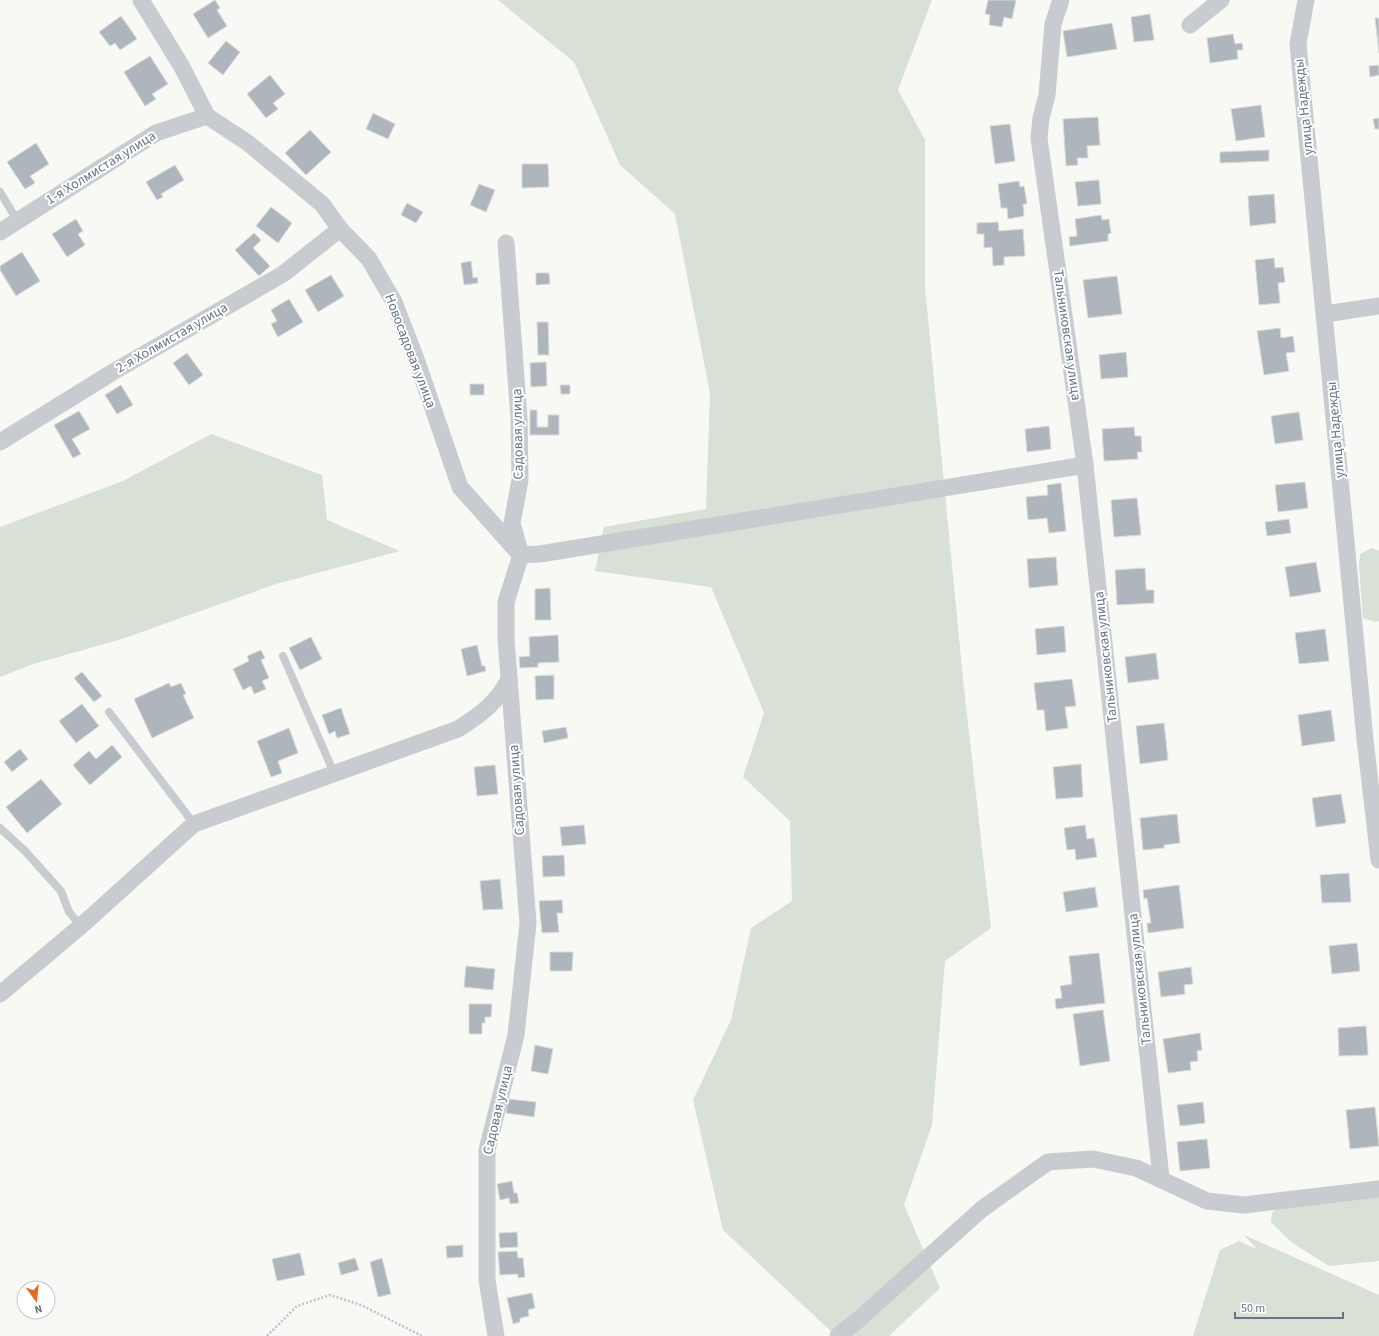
<svg xmlns="http://www.w3.org/2000/svg" width="1379" height="1336" font-family="'Source Sans 3',sans-serif">
	<style>
		.green { fill: #d9e0d6 }
		.building { fill: #afb5bc; stroke: #d9dad8 }
		.lines { fill: none; stroke-linecap: round; stroke-linejoin: round }
		.path { stroke: #bfc1c4; stroke-width: 2.5; stroke-dasharray: 2 2; stroke-linecap: butt }
		.lane { stroke: #c8cbcf; stroke-width: 8 }
		.street { stroke: #c8cbcf; stroke-width: 17 }
		.labels { text-anchor: middle; dominant-baseline: central; stroke-width: 4; stroke-linejoin: round; paint-order: stroke }
		.street-label { font-size: 14px; fill: #667487; stroke: #fff }
	</style>
	<rect width="100%" height="100%" fill="#f8f8f5"/>
	<!-- green -->
	<g class="green">
		<path d="M498,0H932L898,90L925,140V287L963,679L991,928L945,961L932,1125L904,1205L940,1288L889,1336H836L723,1230L693,1100L731,1020L751,928L792,901L790,821L743,777L764,713L711,587L595,571L604,527L706,509L710,393L675,214L620,165L574,62Z"/>
		<path d="M211,434L322,475L327,520L400,551L276,584L119,640L33,664L0,677V527L123,481Z"/>
		<path d="M1372,548L1379,551V621L1375,622L1363,618L1359,566L1360,554Z"/>
		<path d="M1379,1197V1261L1329,1266L1291,1242L1271,1222L1272,1213L1279,1207Z"/>
		<path d="M1244,1235L1379,1295V1336H1193L1220,1250L1239,1241L1258,1250Z"/>
	</g>
	<!-- building -->
	<g class="building">
		<path d="M215,0L220,8L217,10L227,26L208,38L193,14Z"/>
		<path d="M988,0H1016L1012,19L1004,17L1002,27L989,25L990,15L985,14Z"/>
		<path d="M1150,14L1154,40L1134,42L1131,17Z"/>
		<path d="M121,16L137,39L120,50L115,43L110,46L99,32Z"/>
		<path d="M1375,18H1379V53Z"/>
		<path d="M1112,23L1117,49L1067,57L1063,31Z"/>
		<path d="M1233,34L1235,44L1242,43L1243,50H1237L1238,59L1210,63L1207,38Z"/>
		<path d="M226,41L240,52L223,75L208,63Z"/>
		<path d="M150,56L168,84L152,94L156,99L145,106L124,72Z"/>
		<path d="M1379,65V75L1370,77L1369,66Z"/>
		<path d="M270,75L285,94L273,103L278,109L266,118L247,94Z"/>
		<path d="M1261,105L1265,137L1236,141L1231,109Z"/>
		<path d="M373,113L395,124L388,139L366,129Z"/>
		<path d="M1098,117L1100,145L1087,146L1088,158H1077L1078,165L1066,166L1063,119Z"/>
		<path d="M1379,118V129H1375L1373,119Z"/>
		<path d="M1010,124L1015,161L995,164L990,126Z"/>
		<path d="M310,130L331,152L306,175L285,153Z"/>
		<path d="M36,143L49,164L30,176L35,183L25,189L7,162Z"/>
		<path d="M1269,150V161L1220,163V152Z"/>
		<path d="M522,164H548L549,187L522,188Z"/>
		<path d="M175,165L184,180L161,194L163,197L157,200L146,182Z"/>
		<path d="M1099,180L1101,204L1078,206L1075,182Z"/>
		<path d="M1019,181L1020,187L1024,186L1027,204H1023L1024,216L1008,219L1007,208H1001L998,184Z"/>
		<path d="M479,184L495,190L486,212L470,205Z"/>
		<path d="M1274,194L1276,223L1250,226L1248,196Z"/>
		<path d="M407,203L423,212L416,223L401,215Z"/>
		<path d="M271,207L292,223L278,243L256,226Z"/>
		<path d="M1101,215L1102,220L1109,219L1111,233L1108,234V241L1070,246L1069,237L1077,236L1075,219Z"/>
		<path d="M76,219L83,231L78,234L85,245L67,257L52,234Z"/>
		<path d="M998,222L999,231L1023,229L1025,256L1004,257V265L993,266L992,247L984,248V234H977V223Z"/>
		<path d="M254,233L261,240L253,248L270,266L259,276L235,250Z"/>
		<path d="M22,252L40,281L16,296L0,270V266Z"/>
		<path d="M1274,258L1275,268L1283,267L1285,282L1278,283L1280,303L1259,305L1255,260Z"/>
		<path d="M471,261L473,278L477,277L478,283L464,285L461,263Z"/>
		<path d="M536,273H549L550,284L536,285Z"/>
		<path d="M331,275L344,296L318,312L305,290Z"/>
		<path d="M1117,276L1122,314L1088,318L1083,280Z"/>
		<path d="M289,299L303,322L278,337L271,324L277,321L271,310Z"/>
		<path d="M537,322H548L549,355H538Z"/>
		<path d="M1280,328L1281,338L1293,336L1295,352L1286,353L1289,371L1264,375L1257,331Z"/>
		<path d="M1126,352L1128,377L1101,379L1099,355Z"/>
		<path d="M187,353L203,375L189,385L173,363Z"/>
		<path d="M546,362L547,386L531,387L530,363Z"/>
		<rect x="470" y="384" width="14" height="11"/>
		<path d="M121,385L133,405L117,414L105,395Z"/>
		<path d="M560,385H570V394H561Z"/>
		<path d="M530,410H537V427H548V415H559V435H530Z"/>
		<path d="M79,411L90,429L72,439L81,454L73,458L54,425Z"/>
		<path d="M1299,412L1303,440L1275,444L1271,416Z"/>
		<path d="M1049,426L1051,449L1027,452L1025,429Z"/>
		<path d="M1134,427L1135,436H1141L1142,452H1137L1138,459L1104,461L1102,429Z"/>
		<path d="M1305,482L1308,508L1278,512L1275,485Z"/>
		<path d="M1061,483L1066,531L1049,533L1047,518L1028,520L1026,497L1048,495L1047,485Z"/>
		<path d="M1137,498L1141,535L1114,537L1111,500Z"/>
		<path d="M1289,519L1291,533L1267,536L1265,522Z"/>
		<path d="M1056,557L1058,585L1029,588L1027,559Z"/>
		<path d="M1316,562L1321,592L1290,597L1285,567Z"/>
		<path d="M1145,568L1146,590H1154V603L1117,605L1115,570Z"/>
		<path d="M550,588L551,620H535V589Z"/>
		<path d="M1064,626L1066,652L1037,655L1035,629Z"/>
		<path d="M1325,629L1329,661L1299,664L1295,633Z"/>
		<path d="M558,635L559,662L538,663V667L520,668L519,657L530,656L529,637Z"/>
		<path d="M311,637L322,659L300,670L289,648Z"/>
		<path d="M477,645L482,666H485L486,671L467,676L461,649Z"/>
		<path d="M261,650L265,658L261,660L269,678L262,681L266,689L254,694L251,686L243,690L233,669L249,661L247,656Z"/>
		<path d="M1156,653L1159,679L1128,683L1125,657Z"/>
		<path d="M82,672L102,696L94,702L74,678Z"/>
		<path d="M554,675V699L536,700L535,676Z"/>
		<path d="M1072,679L1076,706L1065,707L1068,728L1046,731L1044,710H1037L1034,683Z"/>
		<path d="M169,683L171,687L181,683L186,694L183,695L194,718L152,738L134,699Z"/>
		<path d="M82,704L99,726L76,743L59,721Z"/>
		<path d="M341,708L350,734L337,738L335,731L329,734L322,715Z"/>
		<path d="M1331,710L1335,741L1302,746L1298,715Z"/>
		<path d="M1164,723L1168,760L1140,764L1136,726Z"/>
		<path d="M566,727L568,738L544,743L542,731Z"/>
		<path d="M289,728L298,753L278,761L282,773L271,777L257,741Z"/>
		<path d="M112,745L122,757L90,785L73,765L89,751L96,759Z"/>
		<path d="M20,749L28,759L12,772L4,762Z"/>
		<path d="M1081,764L1083,797L1056,799L1053,767Z"/>
		<path d="M495,765L498,794L477,796L474,767Z"/>
		<path d="M41,779L62,804L27,833L6,807Z"/>
		<path d="M1341,794L1346,823L1316,827L1312,798Z"/>
		<path d="M1177,814L1180,843L1164,845V848L1143,850L1140,818Z"/>
		<path d="M584,825L586,844L562,846L560,827Z"/>
		<path d="M1085,825L1087,839L1094,838L1097,857L1076,860L1075,849L1067,850L1064,828Z"/>
		<path d="M564,855L565,876L543,877L542,856Z"/>
		<path d="M1349,873L1351,902L1322,903L1320,875Z"/>
		<path d="M500,879L503,909L483,910L480,881Z"/>
		<path d="M1179,885L1184,928L1148,933L1147,923H1151L1147,898L1144,899L1143,890Z"/>
		<path d="M1095,887L1098,907L1066,912L1063,892Z"/>
		<path d="M562,900L563,913H557L559,932L542,933L539,901Z"/>
		<path d="M1357,943L1360,971L1332,974L1329,946Z"/>
		<path d="M550,952H573L572,971H550Z"/>
		<path d="M1099,953L1105,1003L1056,1009L1055,999L1062,998L1060,986L1072,984L1069,956Z"/>
		<path d="M466,966L495,969L493,990L464,987Z"/>
		<path d="M1191,967L1193,984L1184,985L1185,994L1161,997L1158,972Z"/>
		<path d="M469,1004H492L491,1017H485V1023H482V1034H469Z"/>
		<path d="M1103,1010L1110,1061L1080,1066L1073,1014Z"/>
		<path d="M1366,1026L1368,1055L1339,1056L1338,1028Z"/>
		<path d="M1200,1033L1202,1050L1197,1051L1198,1061L1190,1062L1191,1070L1168,1073L1163,1039Z"/>
		<path d="M535,1045L553,1049L548,1074L531,1071Z"/>
		<path d="M508,1099L536,1102L534,1117L506,1113Z"/>
		<path d="M1203,1102L1205,1123L1180,1126L1177,1105Z"/>
		<path d="M1375,1107L1379,1146L1350,1149L1346,1110Z"/>
		<path d="M1207,1139L1210,1168L1180,1171L1177,1142Z"/>
		<path d="M512,1181L514,1193H517L519,1203L510,1204L509,1198L500,1200L497,1184Z"/>
		<path d="M517,1232L518,1247L500,1248L499,1233Z"/>
		<path d="M463,1245V1257L447,1258L446,1246Z"/>
		<path d="M517,1251L518,1258H523L525,1277L518,1278V1274L500,1275L498,1252Z"/>
		<path d="M300,1253L305,1275L277,1281L272,1259Z"/>
		<path d="M355,1258L359,1270L341,1275L338,1263Z"/>
		<path d="M382,1258L391,1294L378,1297L370,1262Z"/>
		<path d="M532,1293L535,1308L528,1310L529,1316L520,1318V1322L513,1324L507,1298Z"/>
	</g>
	<g class="lines">
		<!-- path -->
		<path class="path" d="M267,1336L297,1306L330,1295L361,1305L422,1336"/>
		<!-- lane -->
		<g class="lane">
			<path d="M0,192L17,220"/>
			<path d="M283,656L334,773"/>
			<path d="M109,712L194,824"/>
			<path d="M0,828L25,851L61,891L69,912L81,926"/>
		</g>
		<!-- street -->
		<g class="street">
			<path d="M141,0L182,67L207,116L248,143L322,204L340,229L369,259L394,302L416,359L460,487L517,551"/>
			<path d="M1061,0L1053,24L1047,95L1041,118L1039,138L1085,465L1161,1178"/>
			<path d="M1306,0L1298,44L1365,739L1379,860"/>
			<path d="M1190,25L1221,0"/>
			<path d="M0,232L156,133L207,116"/>
			<path d="M1325,314L1379,306"/>
			<path d="M0,442L113,372L283,274L340,229"/>
			<path d="M521,555L540,554L1085,465"/>
			<path d="M0,994L81,926L194,824L458,729C480,715 497,703 509,679"/>
			<path d="M496,1336L487,1280V1150L516,1035L528,923L506,639V602L521,555L512,523L520,480L519,418L506,243"/>
			<path d="M838,1336L858,1320L982,1209L1048,1162L1093,1159L1136,1168L1207,1201L1244,1205L1379,1189"/>
		</g>
	</g>
	<g class="labels">
		<!-- street labels -->
		<g class="street-label">
			<text transform="translate(1304 107) rotate(-96)">улица Надежды</text>
			<text transform="translate(101 168) rotate(-32)">1-я Холмистая улица</text>
			<text transform="translate(1067 335) rotate(82)">Тальниковская улица</text>
			<text transform="translate(172 338) rotate(-30)">2-я Холмистая улица</text>
			<text transform="translate(410 351) rotate(69)">Новосадовая улица</text>
			<text transform="translate(1336 430) rotate(-95)">улица Надежды</text>
			<text transform="translate(518 434) rotate(-91)">Садовая улица</text>
			<text transform="translate(1106 657) rotate(-96)">Тальниковская улица</text>
			<text transform="translate(517 790) rotate(-94)">Садовая улица</text>
			<text transform="translate(1140 979) rotate(-96)">Тальниковская улица</text>
			<text transform="translate(498 1110) rotate(-77)">Садовая улица</text>
		</g>
	</g>
	<!-- north arrow -->
	<g transform="translate(36 1300) rotate(165)"><circle r="19" fill="#ffffff" stroke="#c2c7cf"/>
	<path d="M0-3L7 15L0 10L-7 15Z" fill="#e86b25"/>
	<text y="-6" font-size="11" font-weight="bold" text-anchor="middle" fill="#667487">N</text>
	</g>
	<!-- scale -->
	<path d="M1235 1312v6h108v-6" fill="none" stroke="#667487" stroke-width="2"/>
	<text x="1241" y="1312" font-size="12" fill="#667487" stroke="#ffffff" stroke-width="3" paint-order="stroke">50 m</text>
</svg>
